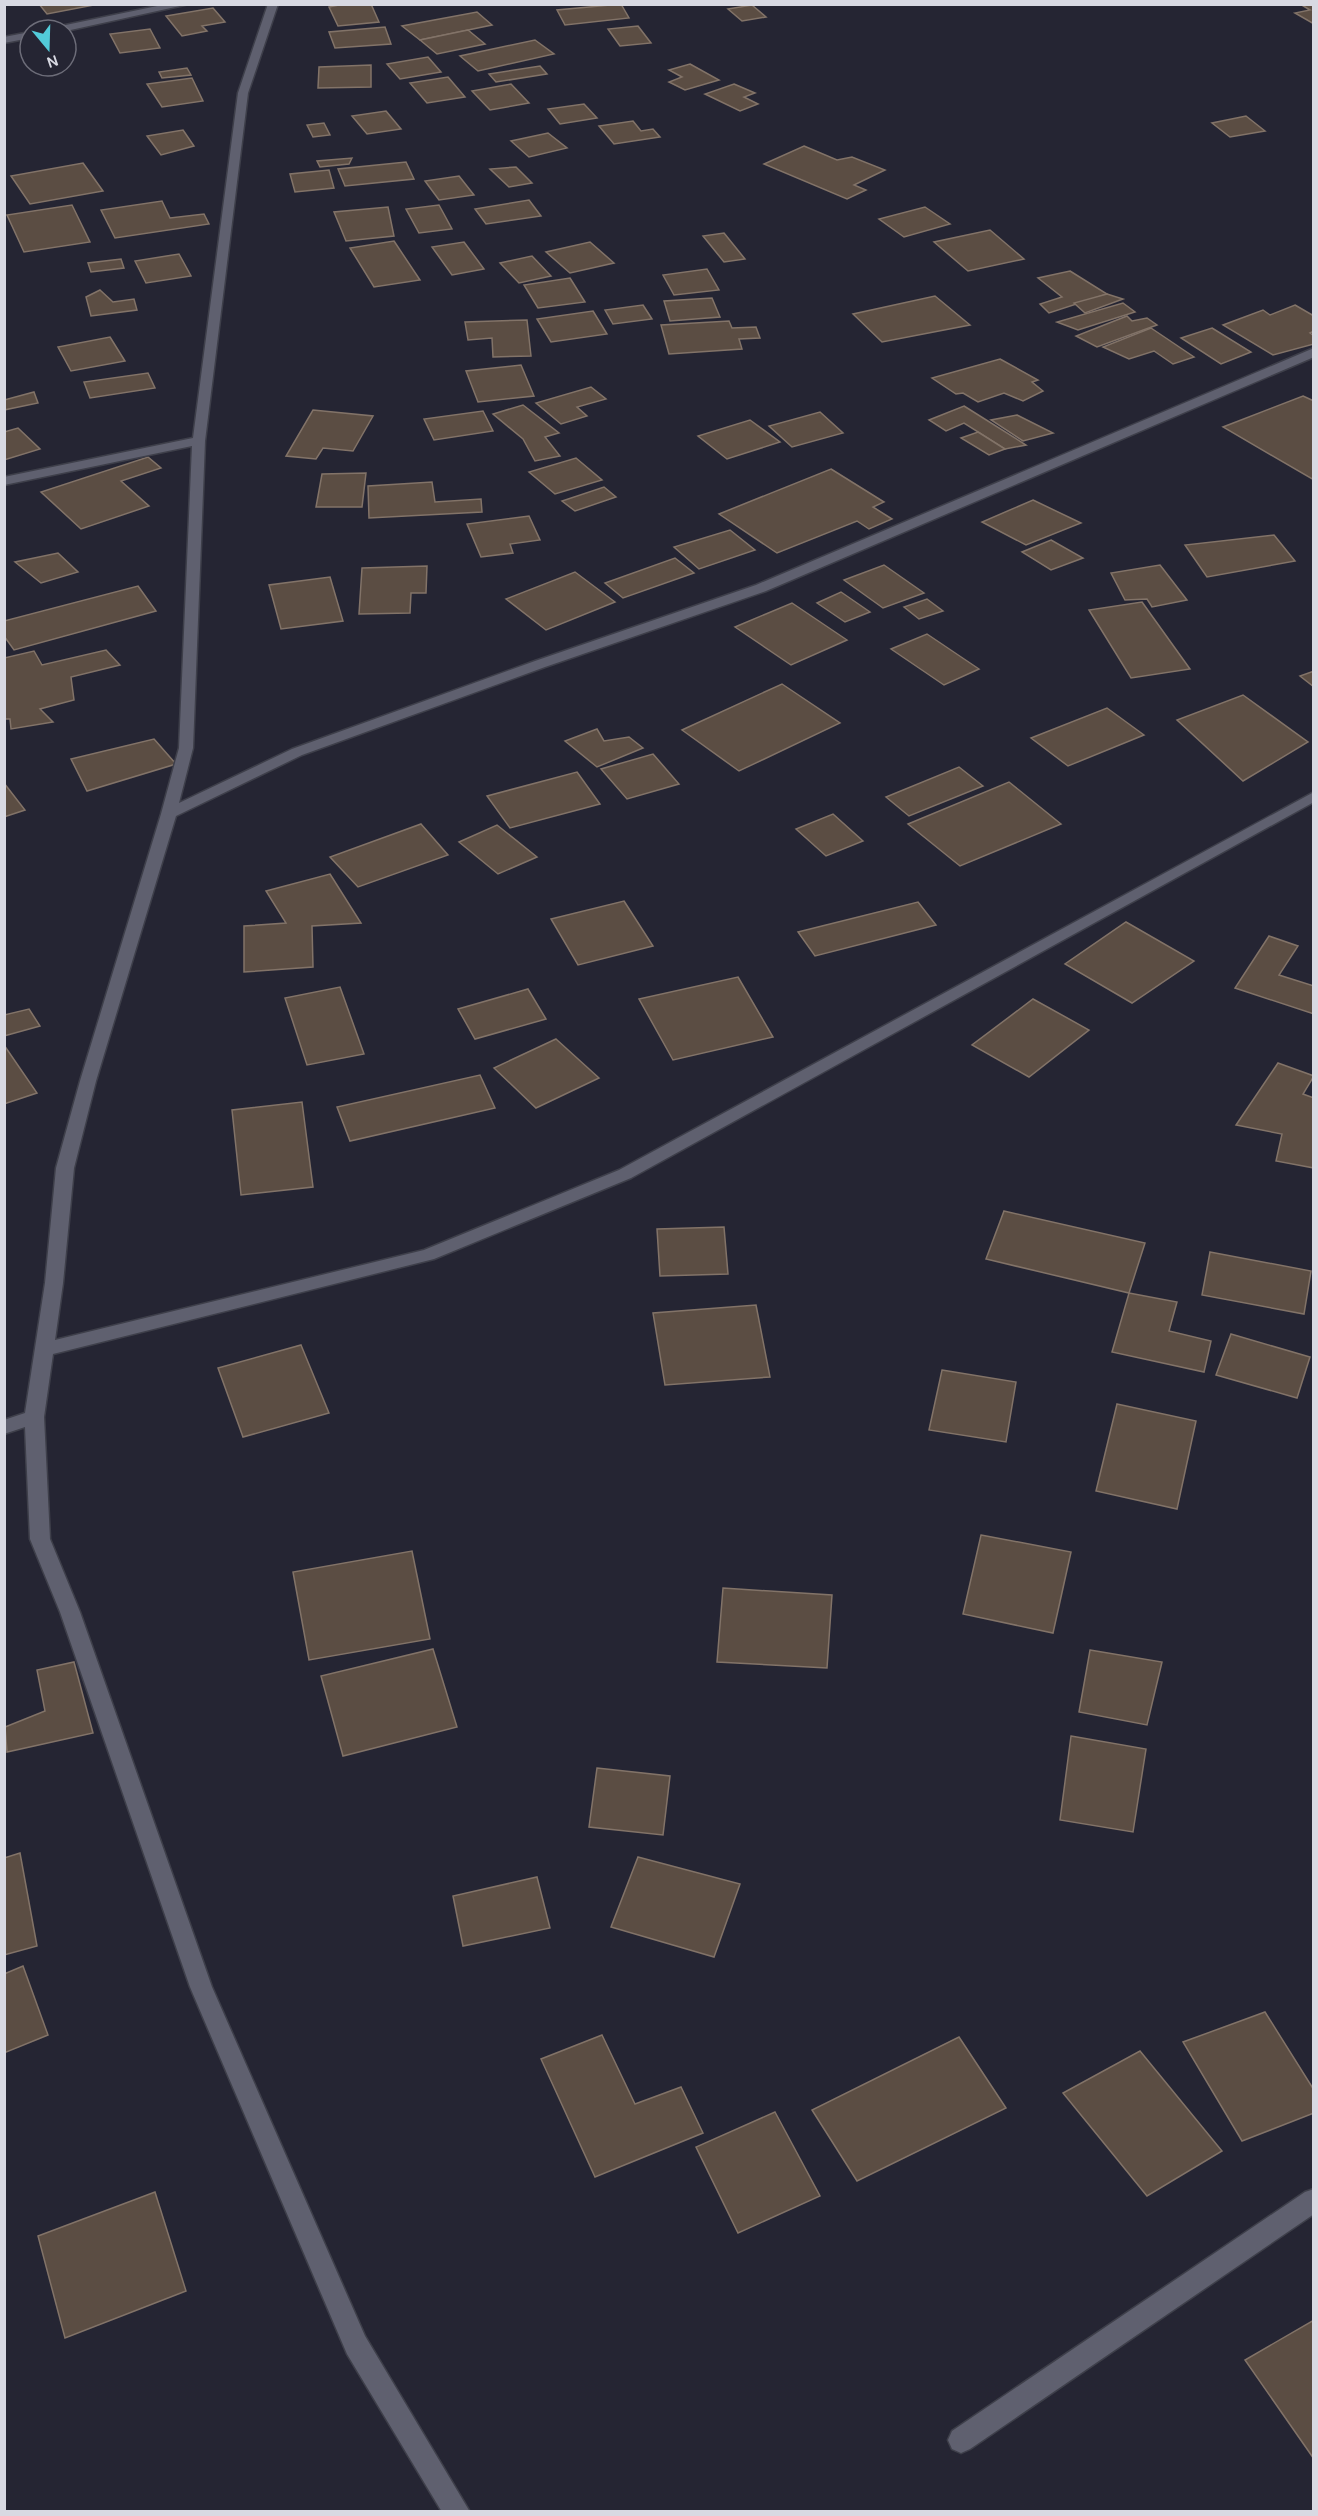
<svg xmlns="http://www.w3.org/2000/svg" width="1318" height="2516" font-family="Karla,sans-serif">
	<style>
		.building { fill: #5b4d43; stroke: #827368; stroke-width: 1.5 }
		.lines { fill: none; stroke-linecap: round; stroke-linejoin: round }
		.minor-casing { stroke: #3e3f4a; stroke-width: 3 }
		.minor { fill: #5f606f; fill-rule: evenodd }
	</style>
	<rect width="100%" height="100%" fill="#252533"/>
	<!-- building -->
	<g class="building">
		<path d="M39,4H99L47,14Z"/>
		<path d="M344,4H371L379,22L338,26L329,7Z"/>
		<path d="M621,4L629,18L565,25L557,10Z"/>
		<path d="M1300,4H1314V24L1295,13L1310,10Z"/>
		<path d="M752,5L766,17L742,21L728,9Z"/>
		<path d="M213,8L225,22L202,26L207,31L182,36L166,16Z"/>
		<path d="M477,12L492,25L420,40L402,26Z"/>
		<path d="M638,26L651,43L620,46L608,29Z"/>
		<path d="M385,27L391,44L335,48L329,32Z"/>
		<path d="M150,29L160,48L120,53L110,34Z"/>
		<path d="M468,30L485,44L437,54L420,40Z"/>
		<path d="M535,40L554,54L478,71L460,56Z"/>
		<path d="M428,57L441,72L400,79L387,64Z"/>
		<path d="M690,64L719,80L685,90L669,82L682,77L669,70Z"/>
		<path d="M371,65V87L318,88L319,67Z"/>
		<path d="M540,66L547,74L496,82L489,74Z"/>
		<path d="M187,68L191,75L162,78L159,72Z"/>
		<path d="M448,77L465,97L427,103L410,83Z"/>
		<path d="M192,78L203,101L162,107L147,84Z"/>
		<path d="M511,84L529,103L490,110L472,91Z"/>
		<path d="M734,84L755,93L744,97L758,104L740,111L705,94Z"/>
		<path d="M584,104L597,118L560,124L548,109Z"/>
		<path d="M386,111L401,129L367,134L352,116Z"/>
		<path d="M1246,116L1265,131L1230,137L1212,123Z"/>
		<path d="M633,121L641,131L653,129L660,137L614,144L599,126Z"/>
		<path d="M324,123L330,135L313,137L307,125Z"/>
		<path d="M183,130L194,146L161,155L147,136Z"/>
		<path d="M548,133L567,148L529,157L511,141Z"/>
		<path d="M804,146L837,160L852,157L885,170L854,185L866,190L847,199L764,164Z"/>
		<path d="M352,158L349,164L320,167L317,161Z"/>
		<path d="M406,162L414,179L345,186L338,169Z"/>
		<path d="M83,163L103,191L30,204L11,176Z"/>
		<path d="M516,167L532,183L509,187L490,169Z"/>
		<path d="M329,170L334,188L295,192L290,174Z"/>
		<path d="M459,176L474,195L439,200L425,181Z"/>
		<path d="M529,200L541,216L486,224L475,209Z"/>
		<path d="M162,201L170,218L204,214L209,224L115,238L101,210Z"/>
		<path d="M72,205L90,242L24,252L7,215Z"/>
		<path d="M439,205L452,229L419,233L406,209Z"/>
		<path d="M388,207L394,236L346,241L334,212Z"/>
		<path d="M925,207L950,224L904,237L879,219Z"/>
		<path d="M990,230L1024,259L968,271L934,242Z"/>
		<path d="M724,233L745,259L724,262L703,236Z"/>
		<path d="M394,241L420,280L374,287L350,248Z"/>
		<path d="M464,242L484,269L452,275L432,247Z"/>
		<path d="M590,242L614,263L570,273L546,252Z"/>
		<path d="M179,254L191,276L146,283L135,261Z"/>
		<path d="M532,256L551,276L519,283L500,263Z"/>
		<path d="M121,259L124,268L91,272L88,263Z"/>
		<path d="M707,269L719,290L674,295L663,275Z"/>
		<path d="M1070,271L1107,294L1049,313L1040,304L1062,297L1038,278Z"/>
		<path d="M570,278L585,302L538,308L524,285Z"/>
		<path d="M100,290L113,302L134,299L137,310L91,316L86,297Z"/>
		<path d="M1107,294L1123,299L1085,313L1074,303Z"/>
		<path d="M935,296L970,325L882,342L853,314Z"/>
		<path d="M712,298L720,317L670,321L664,301Z"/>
		<path d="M1123,303L1135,312L1078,330L1057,322Z"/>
		<path d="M643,305L652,319L613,324L605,310Z"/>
		<path d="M1295,305L1314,316V331L1310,333L1314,336V344L1273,355L1223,325L1263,310L1270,315Z"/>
		<path d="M593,311L607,334L551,342L537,319Z"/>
		<path d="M1127,316L1132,321L1147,318L1157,325L1097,347L1076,336Z"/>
		<path d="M527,320L531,356L493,357L492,338L468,340L465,322Z"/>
		<path d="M729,321L732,328L756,327L760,338L739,339L742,349L669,354L661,325Z"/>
		<path d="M1151,328L1194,357L1173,364L1154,351L1129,359L1103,347Z"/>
		<path d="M1212,328L1251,352L1221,364L1181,338Z"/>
		<path d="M110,337L125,361L71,371L58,347Z"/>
		<path d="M1000,359L1038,380L1032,382L1043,391L1023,401L1004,393L978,402L963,393L956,394L932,378Z"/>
		<path d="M521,365L534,396L478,402L466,371Z"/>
		<path d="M148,373L155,388L90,398L84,382Z"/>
		<path d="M591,387L606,399L577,407L587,416L561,424L536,403Z"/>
		<path d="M34,392L38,403L4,410V400Z"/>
		<path d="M1303,396L1314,401V480L1223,427Z"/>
		<path d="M523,405L559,433L545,437L560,456L535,461L523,439L493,414Z"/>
		<path d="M964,406L1026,445L1005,449L964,423L946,431L929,420Z"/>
		<path d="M313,410L373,416L353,451L323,448L316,459L286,456Z"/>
		<path d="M483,411L493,431L434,440L424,419Z"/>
		<path d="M820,412L843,433L792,447L769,426Z"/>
		<path d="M1017,415L1053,433L1023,441L991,420Z"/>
		<path d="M750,420L780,442L727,459L698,436Z"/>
		<path d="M18,428L40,449L4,460V432Z"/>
		<path d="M978,432L1005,449L989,455L961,438Z"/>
		<path d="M148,457L161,468L121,481L149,506L81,529L41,492Z"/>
		<path d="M576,458L602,480L555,494L529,472Z"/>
		<path d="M831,469L884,502L873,507L892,519L869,529L857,521L777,553L719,514Z"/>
		<path d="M366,473L362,507H316L322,474Z"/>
		<path d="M432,482L435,502L481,499L482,512L369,518L368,486Z"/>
		<path d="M604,487L616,497L575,511L562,501Z"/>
		<path d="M1033,500L1081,523L1026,545L982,522Z"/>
		<path d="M529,516L540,540L510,544L513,553L481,557L467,524Z"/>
		<path d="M730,530L755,550L699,569L674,547Z"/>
		<path d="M1274,535L1295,561L1207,577L1185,545Z"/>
		<path d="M1051,540L1083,558L1051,570L1022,552Z"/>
		<path d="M58,553L78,572L41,583L15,562Z"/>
		<path d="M675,558L694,573L623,598L605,583Z"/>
		<path d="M884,565L924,593L883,608L844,580Z"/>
		<path d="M1160,565L1187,600L1152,607L1147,599L1125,600L1111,573Z"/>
		<path d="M427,566L426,593H411L410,613L359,614L362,568Z"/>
		<path d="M575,572L615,602L546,630L506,599Z"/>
		<path d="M330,577L343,621L281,629L269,585Z"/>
		<path d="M138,586L156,611L14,650L4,636V621Z"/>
		<path d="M841,592L870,612L845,622L817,603Z"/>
		<path d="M927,599L943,611L919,619L904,607Z"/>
		<path d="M1142,602L1190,669L1131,678L1089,610Z"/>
		<path d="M792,603L847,640L791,665L735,627Z"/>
		<path d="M927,634L979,669L944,685L891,649Z"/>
		<path d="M106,650L120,665L71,677L74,700L40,709L53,722L11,729L10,719H4V658L34,651L42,665Z"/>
		<path d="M1314,671V687L1300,676Z"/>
		<path d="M782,684L840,723L739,771L682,730Z"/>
		<path d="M1243,695L1308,742L1243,781L1177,720Z"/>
		<path d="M1107,708L1144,735L1068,766L1031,738Z"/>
		<path d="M597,729L604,741L629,737L643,748L597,767L565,741Z"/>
		<path d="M154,739L176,764L87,791L71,759Z"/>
		<path d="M653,754L679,784L627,799L601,769Z"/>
		<path d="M959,767L983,786L909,816L886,797Z"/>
		<path d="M577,772L600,804L510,828L487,796Z"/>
		<path d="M1009,782L1061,824L960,866L908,824Z"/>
		<path d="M4,783L25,810L4,817Z"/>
		<path d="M833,814L863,841L826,856L796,829Z"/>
		<path d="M421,824L448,855L358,887L330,857Z"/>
		<path d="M497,825L537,857L498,874L459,842Z"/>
		<path d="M330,874L361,923L312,926L313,967L244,972V926L286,923L266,891Z"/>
		<path d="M624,901L653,946L578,965L551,919Z"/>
		<path d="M918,902L936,925L815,956L798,932Z"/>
		<path d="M1126,922L1194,961L1132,1003L1065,964Z"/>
		<path d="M1269,936L1298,946L1279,975L1314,986V1014L1235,988Z"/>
		<path d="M738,977L773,1037L673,1060L639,999Z"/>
		<path d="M340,987L364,1054L307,1065L285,998Z"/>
		<path d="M528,989L546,1019L475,1039L458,1009Z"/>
		<path d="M1033,999L1089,1030L1029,1077L972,1045Z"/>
		<path d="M29,1009L40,1026L4,1036V1015Z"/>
		<path d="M556,1039L599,1078L536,1108L494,1068Z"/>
		<path d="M4,1045L37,1093L4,1104Z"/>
		<path d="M1278,1063L1314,1076L1303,1094L1314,1098V1168L1276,1161L1282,1134L1236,1125Z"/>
		<path d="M480,1075L495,1108L350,1141L337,1107Z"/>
		<path d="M302,1102L313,1187L241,1195L232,1110Z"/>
		<path d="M1004,1211L1145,1243L1129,1293L986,1259Z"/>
		<path d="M724,1227L728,1274L660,1276L657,1229Z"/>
		<path d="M1210,1252L1311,1271L1304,1314L1202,1295Z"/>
		<path d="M1129,1293L1177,1302L1169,1331L1211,1341L1204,1372L1112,1352Z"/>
		<path d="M756,1305L770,1377L665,1385L653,1313Z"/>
		<path d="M1231,1334L1310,1357L1297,1398L1216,1375Z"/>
		<path d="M301,1345L329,1413L243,1437L218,1368Z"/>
		<path d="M942,1370L1016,1382L1006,1442L929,1430Z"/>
		<path d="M1117,1404L1196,1421L1177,1509L1096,1491Z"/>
		<path d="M981,1535L1071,1552L1053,1633L963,1614Z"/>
		<path d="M412,1551L430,1639L309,1660L293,1572Z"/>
		<path d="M723,1588L832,1595L827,1668L717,1662Z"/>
		<path d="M433,1649L457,1727L343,1756L321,1676Z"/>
		<path d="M1090,1650L1162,1662L1147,1725L1079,1712Z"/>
		<path d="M74,1662L93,1733L7,1752L5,1727L45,1711L37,1670Z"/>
		<path d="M1071,1736L1146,1749L1133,1832L1060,1820Z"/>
		<path d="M597,1768L670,1776L663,1835L589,1827Z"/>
		<path d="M20,1853L37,1946L4,1955V1858Z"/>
		<path d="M638,1857L740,1884L714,1957L611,1927Z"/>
		<path d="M537,1877L550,1928L463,1946L453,1896Z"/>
		<path d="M23,1966L48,2035L4,2053V1974Z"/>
		<path d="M1265,2012L1314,2090V2113L1242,2141L1183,2042Z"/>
		<path d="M602,2035L635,2104L681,2087L703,2133L595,2177L541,2059Z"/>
		<path d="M959,2037L1006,2108L857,2181L812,2110Z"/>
		<path d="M1140,2051L1222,2151L1147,2196L1063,2093Z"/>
		<path d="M775,2112L820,2196L738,2233L696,2147Z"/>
		<path d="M155,2192L186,2291L65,2338L38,2236Z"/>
		<path d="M1314,2320V2459L1245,2360Z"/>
	</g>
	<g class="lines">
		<!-- minor casing -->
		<g class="minor-casing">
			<g id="minor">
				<path d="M167,4H189L66,31L51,30L56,27Z"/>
				<path d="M268,4H278L248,93L205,441L193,748L179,803L292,749L535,661L756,585L1314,348V357L766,591L545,667L302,755L176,816L96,1081L74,1168L63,1283L55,1340L424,1250L619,1170L1314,792V802L631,1178L434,1259L53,1354L44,1417L50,1539L80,1612L212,1987L365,2336L470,2512H442L347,2354L190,1987L60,1612L30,1539L25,1427L4,1434V1420L25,1413L45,1283L56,1168L80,1081L161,814L179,748L192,446L4,485V477L193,438L238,93Z"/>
				<path d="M30,32V38L4,43V37Z"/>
				<path d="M1314,2189V2214L970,2449L961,2453L952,2449L948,2440L952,2431L1305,2192Z"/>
			</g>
		</g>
		<!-- minor -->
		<use href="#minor" class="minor"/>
	</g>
	<!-- border -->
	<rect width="1318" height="2516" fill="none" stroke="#d8d9e2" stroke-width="12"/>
	<!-- north arrow -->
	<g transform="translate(48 48) rotate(161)"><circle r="28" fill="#252533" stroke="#6d6d79" stroke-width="1.5"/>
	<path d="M0-4.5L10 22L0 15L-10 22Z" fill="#52cbd9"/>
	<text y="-9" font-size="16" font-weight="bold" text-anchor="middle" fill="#d8d9e2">N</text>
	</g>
</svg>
